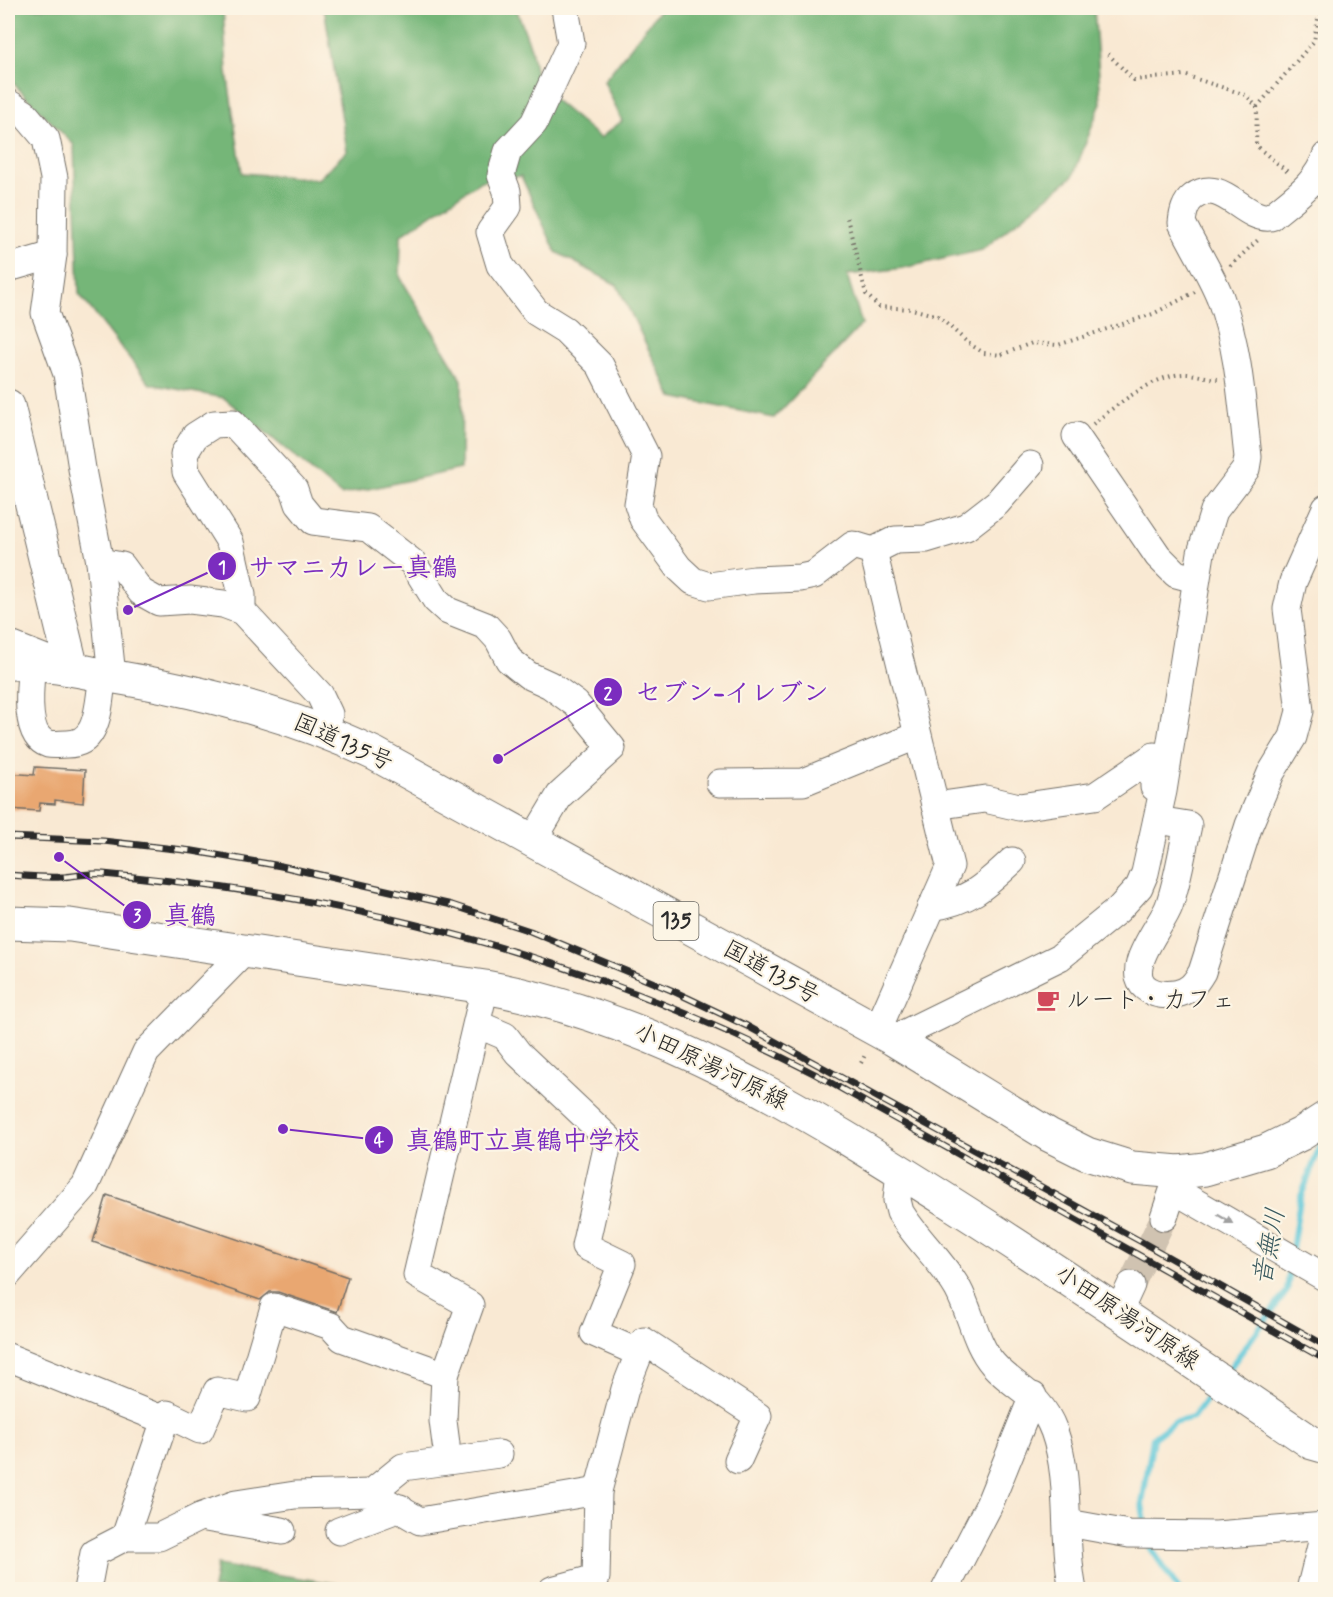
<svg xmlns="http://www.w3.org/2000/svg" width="1333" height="1597" font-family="Mynerve,'Klee One',sans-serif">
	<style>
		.forest { fill: #75b678; stroke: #507052; stroke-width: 1.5 }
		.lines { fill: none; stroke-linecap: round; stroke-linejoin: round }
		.stream { stroke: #5dc7d9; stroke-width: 6 }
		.building { fill: #e9a771 }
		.minor-tunnel { stroke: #d0c3b1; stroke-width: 27; stroke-dasharray: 27 14; stroke-linecap: butt }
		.minor-casing { stroke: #736e66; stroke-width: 29 }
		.major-casing { stroke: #736e66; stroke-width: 35 }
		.highway-casing { stroke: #736e66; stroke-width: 35 }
		.path { stroke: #736e66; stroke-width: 4; stroke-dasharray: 1.5 4.5; stroke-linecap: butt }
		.minor { stroke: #fff; stroke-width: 27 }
		.major { stroke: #fff; stroke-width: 33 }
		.highway { stroke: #fff; stroke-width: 33 }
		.rail-casing { stroke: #2b2b2b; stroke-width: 7 }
		.rail { stroke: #fcf5e5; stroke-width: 4.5; stroke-dasharray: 14; stroke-linecap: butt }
		.oneway { fill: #a0a0a0 }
		.labels { text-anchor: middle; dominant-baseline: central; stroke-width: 4.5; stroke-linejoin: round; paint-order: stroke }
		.shield { fill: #fcf5e5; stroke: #6a6863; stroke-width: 1.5 }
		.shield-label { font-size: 22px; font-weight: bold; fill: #2b2b2b }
		.street-label { font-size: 24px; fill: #2b2b2b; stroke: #fcf5e5 }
		.poi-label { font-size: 24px; fill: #2b2b2b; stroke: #fcf5e5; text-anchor: start }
		.water-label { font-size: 26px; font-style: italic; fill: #3a5a5f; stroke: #fcf5e5 }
		.leader { fill: none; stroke: #7b2cbf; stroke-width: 2 }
		.callout-dot { fill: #7b2cbf; stroke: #fcf5e5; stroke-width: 2 }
		.mark-label { font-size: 18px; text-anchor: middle; font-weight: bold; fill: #fff }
		.callout-label { font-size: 26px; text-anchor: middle; font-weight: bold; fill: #7b2cbf; stroke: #fcf5e5; stroke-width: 4.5; stroke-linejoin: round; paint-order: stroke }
	</style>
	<rect width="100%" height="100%" fill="#fcf5e5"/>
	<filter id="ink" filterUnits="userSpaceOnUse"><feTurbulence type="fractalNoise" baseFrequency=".0167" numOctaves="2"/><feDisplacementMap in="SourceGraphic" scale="12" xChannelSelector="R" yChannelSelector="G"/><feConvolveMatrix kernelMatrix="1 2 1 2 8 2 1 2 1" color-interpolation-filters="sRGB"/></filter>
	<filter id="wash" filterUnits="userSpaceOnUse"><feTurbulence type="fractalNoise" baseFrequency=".008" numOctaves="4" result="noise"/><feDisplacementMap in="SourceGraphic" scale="24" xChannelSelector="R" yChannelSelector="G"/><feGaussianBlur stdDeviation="1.35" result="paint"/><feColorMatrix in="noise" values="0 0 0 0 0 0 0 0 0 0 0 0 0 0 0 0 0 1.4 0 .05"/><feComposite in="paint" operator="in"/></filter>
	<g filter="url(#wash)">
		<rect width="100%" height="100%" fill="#f9e9d3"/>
		<!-- forest -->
		<g class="forest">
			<path d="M8,8H223L227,72L242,173L318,179L347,151L325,13L321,8H516L531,48L538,86L600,138L622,121L604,81L661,8H1094L1101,103L1073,176L982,250L903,268L847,275L862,324L774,418L672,397L617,285L556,252L521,176L481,181L401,235L400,277L462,380L461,469L341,495L224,398L150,384L79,294L74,145L8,78Z"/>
			<path d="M217,1565L351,1586L352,1589H213Z"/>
		</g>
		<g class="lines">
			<!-- stream -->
			<g class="stream">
				<path d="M1292,1250L1300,1199L1325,1133"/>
				<path d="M1226,1373L1287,1291L1290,1266"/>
				<path d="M1146,1528L1142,1504L1153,1438L1174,1422L1193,1417L1214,1388"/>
				<path d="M1148,1541L1150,1547L1179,1590"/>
			</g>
		</g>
		<g id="blocks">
			<!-- building -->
			<g class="building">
				<path d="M35,767L85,770L83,803L55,800V804L40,803L39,811L8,809V773L34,775Z"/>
				<path d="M107,1195L348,1277L337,1312L278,1292H270L260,1300L93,1242Z"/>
			</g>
		</g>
	</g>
	<g filter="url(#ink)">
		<use href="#blocks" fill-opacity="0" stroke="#736e66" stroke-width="1.5"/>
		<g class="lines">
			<!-- minor-tunnel -->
			<path class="minor-tunnel" d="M1131,1285L1164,1217"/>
			<!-- minor casing -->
			<g class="minor-casing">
				<g id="minor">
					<path d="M565,8L571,43L534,123L508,151L501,175L507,191L508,207L490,232L500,265L536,312L565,330L600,365L646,456L638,504L643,519L679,568L693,581L709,586L754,580L800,578L814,575L853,545L873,551L950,866L877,1031"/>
					<path d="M8,103L24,113L46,139L54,178L53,255L45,313L67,374L83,475L100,562L112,676"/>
					<path d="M8,268L53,255"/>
					<path d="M1076,436L1158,556L1176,574L1195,579"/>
					<path d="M873,551L895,540L926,539L966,527L997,503L1030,465"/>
					<path d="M100,562L122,566L141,592L159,602L190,600L223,604L242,611L320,695L329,714L322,730"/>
					<path d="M242,611V595L230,542L186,472L184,454L195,436L214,424L233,423L294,489L299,504L313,521L368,528L413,563L436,600L448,611L486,626L498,639L509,660L528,675L550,685L576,704L612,748L560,795L532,842"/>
					<path d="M8,644L46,659"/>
					<path d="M32,663C30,684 23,736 48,744C53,745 61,744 67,744C79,744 87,739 92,729C100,714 100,691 103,675"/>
					<path d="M720,783L803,782L916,736"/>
					<path d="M935,806L985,799L1019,807L1095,796L1154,756V787"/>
					<path d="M1157,820L1188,825C1182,852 1178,880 1169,906C1162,926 1119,973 1149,990C1157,995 1165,995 1175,994C1189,992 1195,984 1202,972L1249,825L1271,773L1293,737L1300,711L1287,609L1293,582L1326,508"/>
					<path d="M931,907C970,901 984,887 1012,861"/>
					<path d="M477,1024L505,1036L518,1053L609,1139L585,1246L622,1264L594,1333L639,1353"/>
					<path d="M893,1039L1060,957L1118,910L1139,887L1145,873L1163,791L1201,553L1214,511L1246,469L1248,457C1242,404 1239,348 1220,297C1210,272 1194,248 1182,223C1183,213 1185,203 1193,197C1222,175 1243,221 1271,217C1292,199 1317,184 1326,156"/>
					<path d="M900,1171L897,1200L900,1212C917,1240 942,1261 958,1289C971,1313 975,1343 993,1364C1016,1390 1039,1392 1054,1431C1072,1481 1062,1538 1073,1590"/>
					<path d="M1174,1190L1326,1278"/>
					<path d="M1164,1217L1179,1173"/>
					<path d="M8,1274L85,1186L146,1052L245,951"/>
					<path d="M1119,1311L1131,1285"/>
					<path d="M8,1357L164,1420"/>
					<path d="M445,1375L443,1421L446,1444"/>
					<path d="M371,1493L403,1467L499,1454"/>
					<path d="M200,1517L282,1531"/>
					<path d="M1068,1523L1129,1534L1216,1535L1325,1526"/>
					<path d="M339,1531L400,1508"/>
					<path d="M125,1537L167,1414L200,1430L217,1391L247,1398L274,1307L331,1326L342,1338L445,1375L470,1305L417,1275L485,987"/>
					<path d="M87,1590L94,1553L125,1537H159L200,1517L236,1504L295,1495L371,1493L420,1521L598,1491L625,1389L644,1341L758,1416L738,1460"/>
					<path d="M552,1590L596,1578L598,1491"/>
					<path d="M945,1590L989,1505L1033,1396"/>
					<path d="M1310,1590L1326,1526"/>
				</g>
			</g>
			<!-- major casing -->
			<g class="major-casing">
				<g id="major">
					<path d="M8,406L72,669"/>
					<path d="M8,923L70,925L485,987C659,1019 807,1112 954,1205C1075,1282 1193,1362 1312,1443L1326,1447"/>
				</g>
			</g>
			<!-- highway casing -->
			<g class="highway-casing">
				<path id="highway" d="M8,663C40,663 71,669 103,675C197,690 289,713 375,754L893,1039L1049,1135L1087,1154L1132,1168L1179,1172L1205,1169L1266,1151L1301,1134L1326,1118"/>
			</g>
			<!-- path -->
			<g class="path">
				<path d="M1108,54L1134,80L1184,75L1246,95L1257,107L1256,146L1289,173"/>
				<path d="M1257,107L1314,41L1320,8"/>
				<path d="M847,218L866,294L879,307L912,309L938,316L968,343L984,353L1001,355L1032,343L1058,345L1153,314L1195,292"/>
				<path d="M1230,266L1260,238"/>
				<path d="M1093,424C1115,406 1155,374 1185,374C1195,374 1207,378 1218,379"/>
				<path d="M861,1063L866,1053"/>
			</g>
			<!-- minor -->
			<use href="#minor" class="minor"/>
			<!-- major -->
			<use href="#major" class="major"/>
			<!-- highway -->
			<use href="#highway" class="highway"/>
			<!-- rail casing -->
			<g class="rail-casing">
				<g id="rail">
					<path d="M8,837L103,841L193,851L281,866L452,905L530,931L671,990L747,1026L1140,1241L1326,1346"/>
					<path d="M8,875C25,876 44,878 62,877C75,876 89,873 103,874C355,896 589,957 815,1074L1326,1360"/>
				</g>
			</g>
			<!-- rail -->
			<use href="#rail" class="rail"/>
		</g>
		<!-- one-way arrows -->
		<defs><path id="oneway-solid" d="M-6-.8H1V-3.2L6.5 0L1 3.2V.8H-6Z" transform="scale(1.5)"/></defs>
		<use class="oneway" href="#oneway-solid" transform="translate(1225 1219) rotate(30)"/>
	</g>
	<!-- icons -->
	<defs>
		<g id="cafe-bare" transform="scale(1.8)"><path d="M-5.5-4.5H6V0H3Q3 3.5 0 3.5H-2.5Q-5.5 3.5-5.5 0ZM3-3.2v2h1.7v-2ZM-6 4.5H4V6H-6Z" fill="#d1495b" stroke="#fcf5e5" stroke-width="2.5" paint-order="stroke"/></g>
	</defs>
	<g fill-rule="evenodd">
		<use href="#cafe-bare" x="1048" y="1000"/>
	</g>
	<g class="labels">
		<!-- shield labels -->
		<rect class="shield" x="653.5" y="902" width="45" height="38" rx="4.5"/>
		<g class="shield-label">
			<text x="676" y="921">135</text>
		</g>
		<!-- street labels -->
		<g class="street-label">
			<text transform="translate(343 743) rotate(24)">国道135号</text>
			<text transform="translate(771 973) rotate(29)">国道135号</text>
			<text transform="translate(711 1067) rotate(26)">小田原湯河原線</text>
			<text transform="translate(1127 1318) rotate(34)">小田原湯河原線</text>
		</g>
		<!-- poi labels -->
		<g class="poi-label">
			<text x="1066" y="1000">ルート・カフェ</text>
		</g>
		<!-- water labels -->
		<g class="water-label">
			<text transform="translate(1270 1247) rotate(-79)">音無川</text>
		</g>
	</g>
	<!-- callouts -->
	<path class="leader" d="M128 610L222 566M498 759L608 692M59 857L137 915M283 1129L379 1140"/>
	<g class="callout-dot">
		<circle cx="128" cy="610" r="6"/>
		<circle cx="498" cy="759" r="6"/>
		<circle cx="59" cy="857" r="6"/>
		<circle cx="283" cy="1129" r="6"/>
		<circle cx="222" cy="566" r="15"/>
		<circle cx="608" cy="692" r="15"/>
		<circle cx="137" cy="915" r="15"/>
		<circle cx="379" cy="1140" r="15"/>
	</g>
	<g class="mark-label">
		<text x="222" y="573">1</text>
		<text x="608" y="699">2</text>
		<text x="137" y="921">3</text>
		<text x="379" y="1146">4</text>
	</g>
	<g class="callout-label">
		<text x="353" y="576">サマニカレー真鶴</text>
		<text x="732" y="701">セブン-イレブン</text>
		<text x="190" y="924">真鶴</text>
		<text x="523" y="1149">真鶴町立真鶴中学校</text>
	</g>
	<!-- margin -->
	<rect width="1333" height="1597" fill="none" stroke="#fcf5e5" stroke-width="30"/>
</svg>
